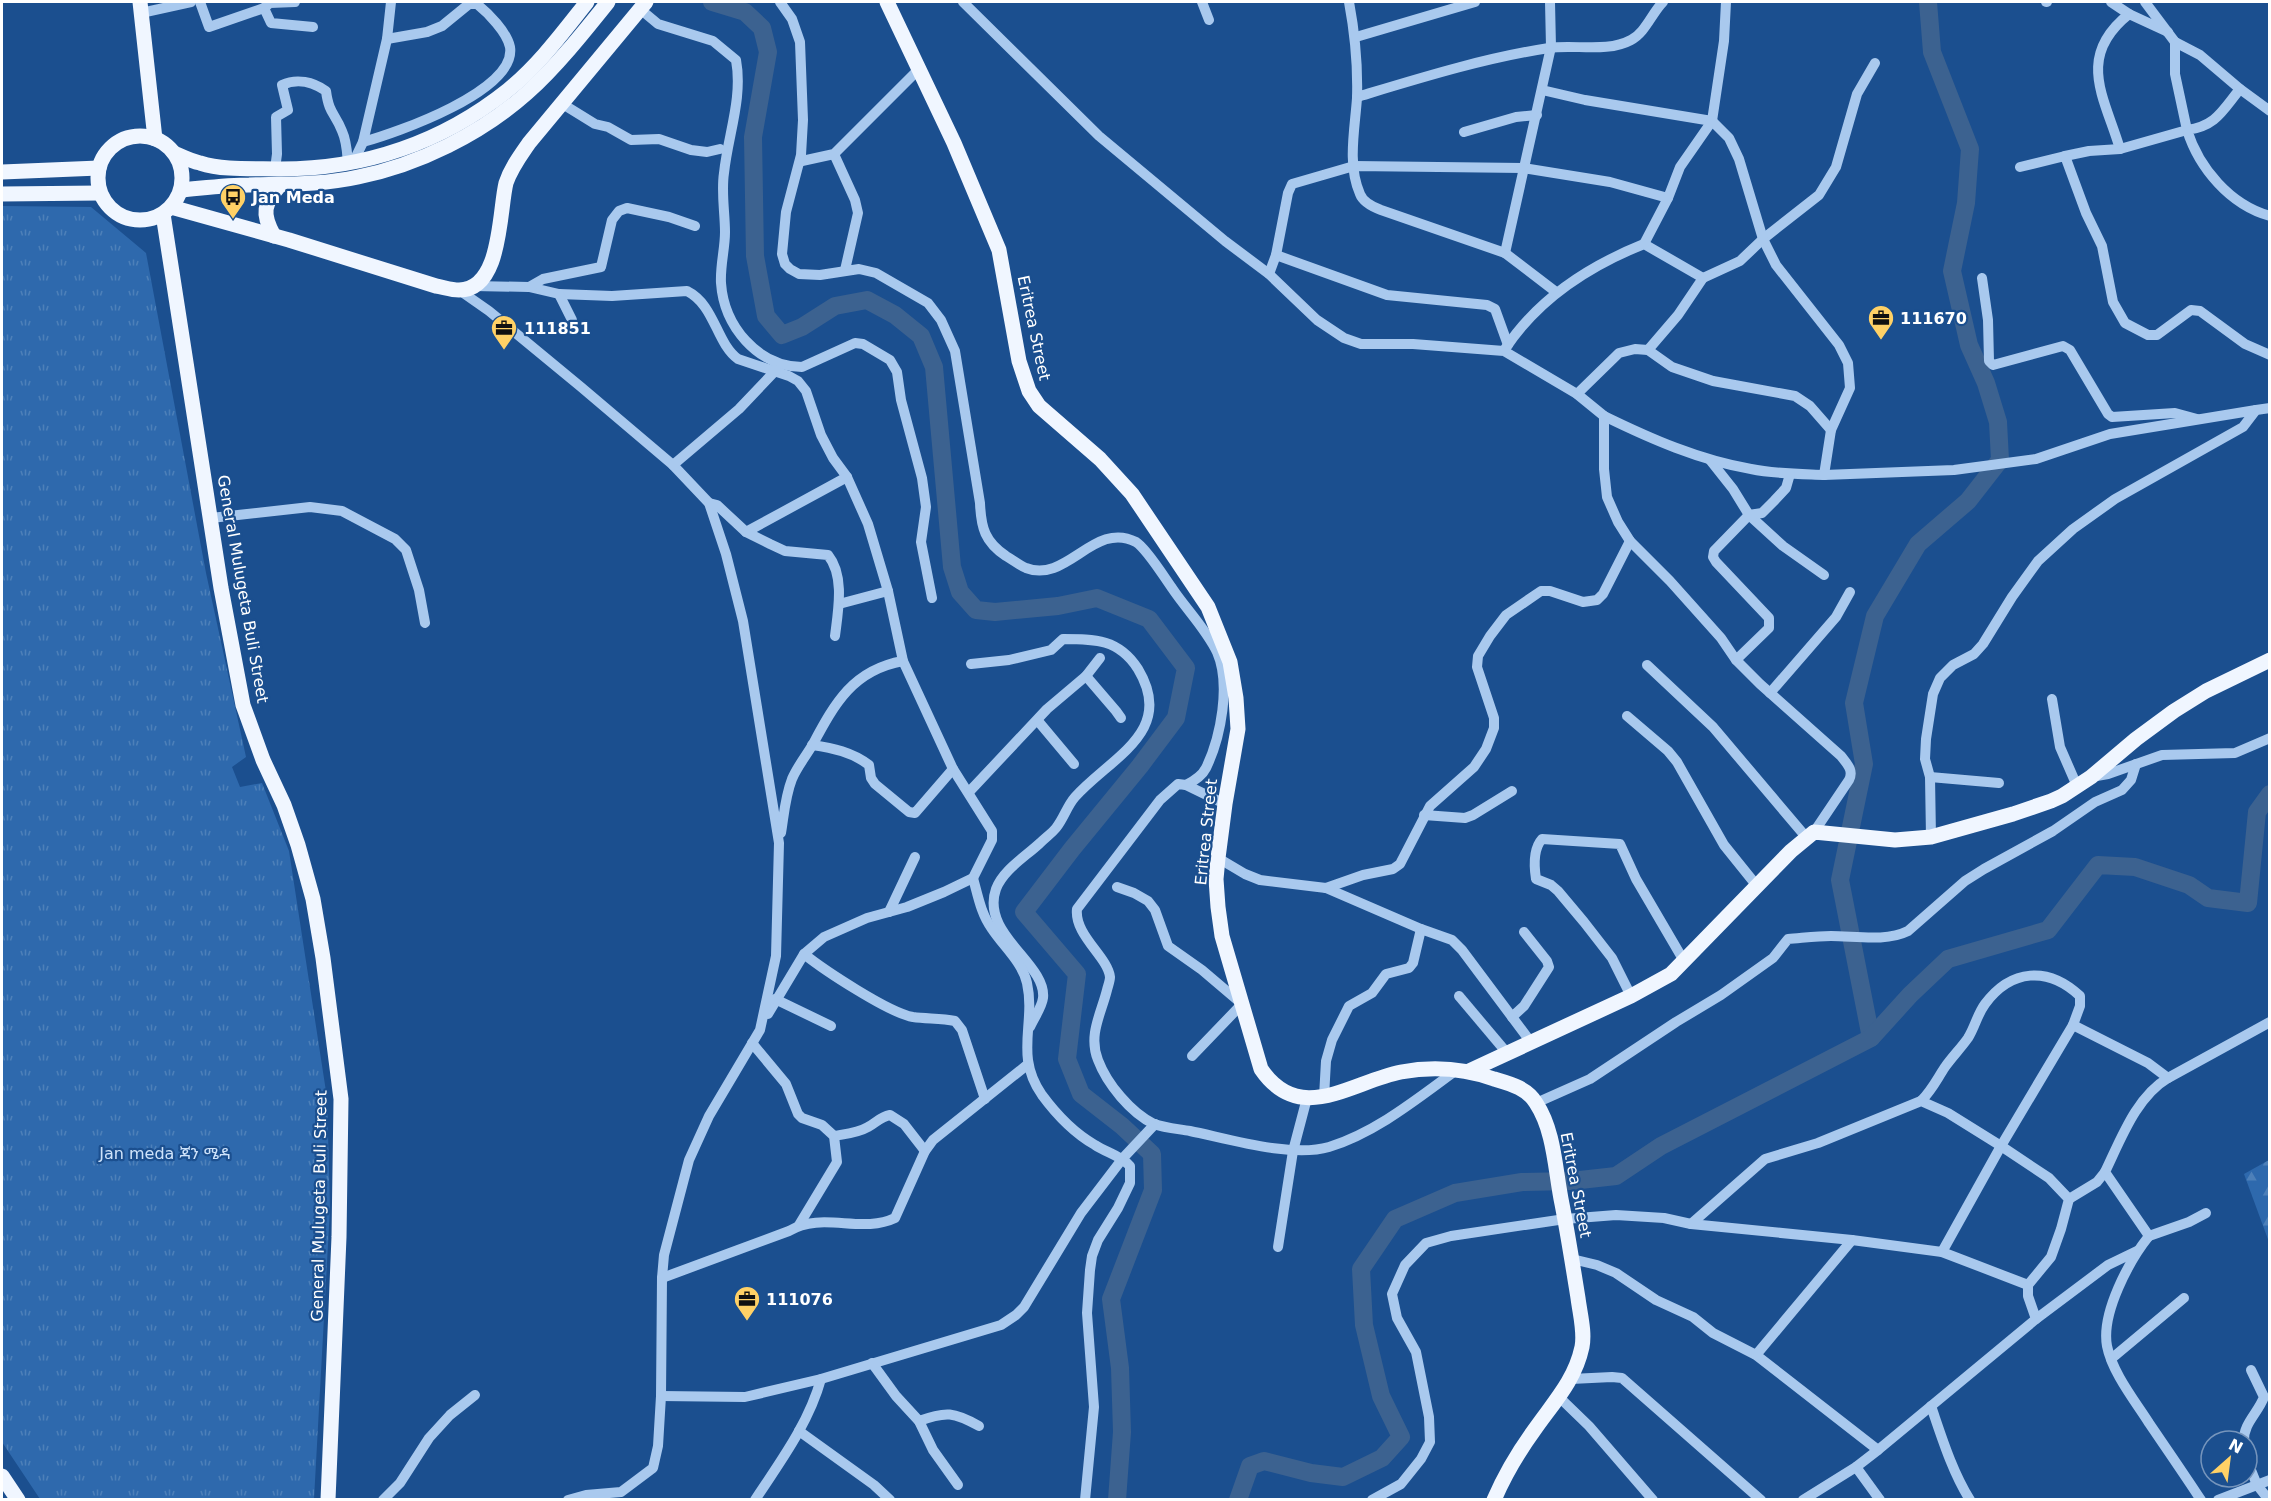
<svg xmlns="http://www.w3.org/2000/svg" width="2271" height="1501" font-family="'DejaVu Sans','Noto Sans Ethiopic',sans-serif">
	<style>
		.forest { fill: url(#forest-firs) }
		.park { fill: url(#park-tufts) }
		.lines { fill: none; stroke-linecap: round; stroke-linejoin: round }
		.river { stroke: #3c6290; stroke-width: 18 }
		.minor { stroke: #a9c9ee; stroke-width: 10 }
		.major { stroke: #f0f6ff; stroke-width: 15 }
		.labels { text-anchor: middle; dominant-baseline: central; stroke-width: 4.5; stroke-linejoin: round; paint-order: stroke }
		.poi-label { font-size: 16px; font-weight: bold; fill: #fff; stroke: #1b4f8f; text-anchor: start }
		.street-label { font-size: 16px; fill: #fff; stroke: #1b4f8f }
		.park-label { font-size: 16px; fill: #cfe3fa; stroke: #1b4f8f }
	</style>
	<defs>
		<pattern id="forest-firs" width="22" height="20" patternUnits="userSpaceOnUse" patternTransform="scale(1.5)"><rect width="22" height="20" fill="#2e69ad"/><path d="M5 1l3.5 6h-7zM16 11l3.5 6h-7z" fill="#4d80b9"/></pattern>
		<pattern id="park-tufts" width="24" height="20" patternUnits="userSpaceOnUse" patternTransform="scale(1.5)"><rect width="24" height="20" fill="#2e69ad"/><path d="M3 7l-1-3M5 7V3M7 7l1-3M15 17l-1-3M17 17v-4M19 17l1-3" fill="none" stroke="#4d80b9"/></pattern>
	</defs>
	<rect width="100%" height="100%" fill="#1b4f8f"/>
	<!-- forest -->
	<path class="forest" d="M2269,1160V1242L2244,1174Z"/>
	<!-- park -->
	<path class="park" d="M2,206L91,207L146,253L206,573L246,757L232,767L240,787L262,783L289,851L327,1098L330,1208L314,1499H40L2,1442Z"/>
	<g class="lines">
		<!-- river -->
		<g class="river">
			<path d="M712,2L745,12L762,28L768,52L753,137L755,256L766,316L782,335L802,327L835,306L867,300L895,315L921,336L934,367L952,567L960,592L976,610L995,612L1058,606L1097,598L1149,619L1186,668L1176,718L1140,766L1072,849L1024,912L1077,974L1067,1059L1081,1094L1122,1126L1152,1154L1153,1190L1111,1299L1120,1368L1122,1432L1117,1500"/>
			<path d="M1871,1038L1840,880L1864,764L1854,703L1875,616L1918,544L1968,501L2000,460L1998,422L1986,383L1969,345L1952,271L1966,203L1970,149L1932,52L1928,2"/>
			<path d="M1238,1500L1250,1466L1264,1461L1311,1473L1343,1477L1382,1458L1401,1437L1381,1396L1364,1325L1361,1269L1395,1219L1455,1193L1522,1182L1571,1181L1616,1176L1661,1146L1871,1038L1910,995L1948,959L2048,930L2098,865L2135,867L2189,885L2208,898L2248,903L2257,812L2270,794"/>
		</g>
		<!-- minor -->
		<g class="minor">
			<path d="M200,2L209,27L264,8L271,23L313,27"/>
			<path d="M780,2L792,19L800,42L803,120L801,155L786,212L782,254L785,264L790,269L799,274L820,275L859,269L876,273L928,303L941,320L955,351L980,503C981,528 985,542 1006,556C1013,560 1019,565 1026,568C1067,584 1094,520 1136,542C1147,549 1164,577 1172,588C1186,609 1206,629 1217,652C1231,684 1221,737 1206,768C1202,776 1194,781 1186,785"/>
			<path d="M963,2L1099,136L1225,241L1269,274L1317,320L1344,338L1361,344H1413L1504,351L1577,394L1604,416V469L1607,497L1618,522L1630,541L1670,581L1721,638L1736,660L1760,684L1841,756C1847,764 1854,770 1849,780L1814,832"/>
			<path d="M1202,2L1209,20"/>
			<path d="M1349,2C1355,34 1358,65 1357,98C1355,128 1347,165 1360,194C1363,202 1373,207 1381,210L1505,253L1556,292"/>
			<path d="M2046,2H2047"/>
			<path d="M2111,2L2129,14"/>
			<path d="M264,8L270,3L295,2"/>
			<path d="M640,9L658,24L713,41L736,60C743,98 728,135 724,173C721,192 725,213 725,232C725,249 720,266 721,283C724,326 757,366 802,367L855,343L863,344L890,360L897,372L901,400L922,478L926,507L921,542L932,598"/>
			<path d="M141,13L191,2"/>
			<path d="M1356,37L1475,2"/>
			<path d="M2175,42L2200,55L2240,89L2270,111"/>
			<path d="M2240,89C2222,111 2216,126 2187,130C2199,168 2230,205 2270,216"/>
			<path d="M1542,90L1585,100L1712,121L1724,41L1726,2"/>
			<path d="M1357,97C1420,78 1484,58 1549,48C1574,44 1607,53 1631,40C1645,33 1652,13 1663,2"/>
			<path d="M561,103L595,124L608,127L631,140L659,139L691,150L707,152L720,149"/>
			<path d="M1464,132L1516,117L1537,115"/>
			<path d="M363,142C396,133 517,91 510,47C507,32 488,13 477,4H469L442,26L427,32L387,39"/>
			<path d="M2120,149C2105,98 2075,57 2129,14L2168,32"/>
			<path d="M834,154L855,200L858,213L845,270"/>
			<path d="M2065,156L2089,151L2120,149L2187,130L2175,74V42L2145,2"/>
			<path d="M802,161L834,154L919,69"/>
			<path d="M353,163L363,142L387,39L391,2"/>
			<path d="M2020,167L2065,156L2086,213L2102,246L2113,302L2125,323L2148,335H2157L2191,310L2200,311L2245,344L2270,355"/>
			<path d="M275,169L277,154L276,117L288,110L282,85C297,78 313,82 326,91C329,114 335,113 342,131C347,142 347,152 348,164"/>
			<path d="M1505,253L1551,47L1550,2"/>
			<path d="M1276,255L1387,295L1487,305L1495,309L1508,345"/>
			<path d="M1269,274L1276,255L1288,193L1292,184L1354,166L1523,168L1610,182L1668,198"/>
			<path d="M1982,278L1988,320L1989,361L1993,365L2063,346L2070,350L2108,414L2112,417L2175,413L2197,419"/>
			<path d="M474,286L529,287L559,294L612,296L687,291C715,305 716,343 738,359L789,376L798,381L806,391L821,435L833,458L847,477L868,524L888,591L903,661L953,769L992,831V840L973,878L944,892L907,907L867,918L824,937L804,954L768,1014"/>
			<path d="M529,287L543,279L601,267L612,220L619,211L627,208L669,217L695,226"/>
			<path d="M459,290L489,311L581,387L673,465L709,503L726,554L743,621L779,843L776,956L760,1030L709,1116L689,1160L664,1255L662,1278L661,1396L658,1446L653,1468L621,1492L586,1495L568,1500"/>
			<path d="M559,294L572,320"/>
			<path d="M1505,349C1538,299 1589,266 1644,244L1703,278"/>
			<path d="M1648,350L1678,315L1703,278L1740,261L1763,239L1819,195L1836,167L1857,94L1875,63"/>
			<path d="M1577,394L1619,353L1635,349L1648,350L1672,367L1713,381L1795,396L1810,406L1831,430"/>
			<path d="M1604,416C1651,439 1699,460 1751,469C1775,474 1800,474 1824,475L1831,430L1850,388L1848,363L1839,345L1776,265L1763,239L1739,159L1729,138L1712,121L1680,167L1668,198L1644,244"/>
			<path d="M1710,460L1733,489L1749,515L1783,546L1824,575"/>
			<path d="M673,465L739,409L776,370"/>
			<path d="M1824,475L1954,470L2036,459L2110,434L2256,410"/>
			<path d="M709,503L717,505L746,532L770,544L785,551L828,555C845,576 838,611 835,636"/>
			<path d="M211,518L310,507L342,511L395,539L406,550L419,590L425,623"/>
			<path d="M746,532L847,477"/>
			<path d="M839,604L888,591"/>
			<path d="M1736,660L1769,628V618L1716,562L1713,557L1714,551L1749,515L1762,513L1774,501L1786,488L1790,474"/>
			<path d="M971,664L1009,660L1051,650L1063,639C1095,639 1119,639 1138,669C1176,732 1111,757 1075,797C1067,806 1064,818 1056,828C1052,833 1045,838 1040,843C1025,857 1003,870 996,889C980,934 1047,964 1043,998C1042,1007 1034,1018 1030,1027"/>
			<path d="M1647,665L1713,727L1806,837"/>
			<path d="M1086,676L1116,711L1121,718"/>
			<path d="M1770,693L1836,617L1850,592"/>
			<path d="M2052,699L2060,747L2077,786"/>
			<path d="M1627,716L1668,751L1677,762L1724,845L1757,886"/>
			<path d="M1038,721L1074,764"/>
			<path d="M812,745C833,748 852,752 869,765L871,778L875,784L909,812L915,813L953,769"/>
			<path d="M1930,777L1999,783"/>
			<path d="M2091,777L2108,774L2162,755L2235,753L2270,738"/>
			<path d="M969,792L1047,709L1086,676L1100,658"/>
			<path d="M1225,804L1186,785L1178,784L1160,800L1077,909C1074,935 1108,957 1110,977C1110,981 1108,986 1107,990C1101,1014 1088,1035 1098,1060C1107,1084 1131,1113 1154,1124C1165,1128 1179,1129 1190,1131C1229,1139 1291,1158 1329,1147C1377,1132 1418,1098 1458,1069"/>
			<path d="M1424,815L1465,818L1473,815L1512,791"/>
			<path d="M781,833C784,815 785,797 792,779C797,767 806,756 813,744C835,703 853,670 903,661"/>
			<path d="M1931,837L1930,777L1925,759L1926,739L1933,694L1940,678L1953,665L1974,654L1983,644L2012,597L2038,561L2073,529L2115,499L2243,427L2256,410L2270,408"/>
			<path d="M1218,858L1245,874L1260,880L1326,888L1421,929"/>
			<path d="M973,878C978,896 981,914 992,929C1004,947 1022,962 1027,983C1036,1024 1014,1055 1042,1095C1056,1114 1074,1133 1095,1145C1107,1153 1120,1155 1130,1166V1183L1118,1208L1098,1240L1092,1256L1090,1270L1087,1313L1094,1407L1085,1500"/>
			<path d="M1117,887L1134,893L1148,901L1155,910L1168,946L1202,970L1242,1004L1192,1056"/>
			<path d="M1326,888L1363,875L1393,869L1400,864L1430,806L1474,767L1486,749L1494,728V718L1477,667L1478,656L1490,636L1506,615L1541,591H1550L1583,602L1597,600L1603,594L1630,541"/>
			<path d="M889,912L915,857"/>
			<path d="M804,954C824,970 889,1013 913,1017C927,1019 941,1018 955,1021L962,1030L985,1099"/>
			<path d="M1459,996L1507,1053"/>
			<path d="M1631,996L1612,958L1584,922L1558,891L1551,885L1536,879C1534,866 1533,849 1542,839L1620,844L1636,879L1684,961"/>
			<path d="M775,999L831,1026"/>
			<path d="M1512,1017L1524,1006L1549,967L1547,961L1524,932"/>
			<path d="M752,1043L786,1084L798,1114L802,1118L822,1125L834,1136L837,1162L799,1225"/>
			<path d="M2168,1078L2270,1022"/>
			<path d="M1324,1097L1326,1061L1332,1040L1349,1006L1372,993L1386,974L1409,968L1413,963L1421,929L1452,940L1462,950L1530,1041"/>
			<path d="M1921,1101C1932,1090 1937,1079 1945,1067C1952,1057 1961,1048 1968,1038C1975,1027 1977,1015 1985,1004C2011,969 2048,966 2080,996V1006L2073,1025"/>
			<path d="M1536,1103L1590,1079L1676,1022L1721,995L1773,958L1788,939C1802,938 1817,936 1831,936C1855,936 1886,942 1908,931L1965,881L1984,869L2053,831L2095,802L2122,790L2131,780L2136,764"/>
			<path d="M834,1136C845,1134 858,1133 868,1127C876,1123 880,1117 890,1115L904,1124L925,1151"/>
			<path d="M2069,1199L2097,1182L2105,1172"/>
			<path d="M1691,1224L1765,1159L1818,1143L1921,1101L1948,1113L2001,1146L1942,1252"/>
			<path d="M2149,1236L2189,1222L2206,1213"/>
			<path d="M1278,1247L1293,1151L1307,1098"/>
			<path d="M1572,1259L1597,1265L1616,1273L1656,1300L1693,1317L1713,1333L1756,1355L1878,1450"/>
			<path d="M662,1278L789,1231C821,1211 862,1234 895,1218L925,1151L933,1140L1027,1065"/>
			<path d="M2028,1285V1296L2036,1319L2108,1265L2137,1251"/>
			<path d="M1756,1355L1852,1240"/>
			<path d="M2111,1359L2184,1298"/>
			<path d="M872,1363L896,1396L919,1421L933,1450L958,1485"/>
			<path d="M1571,1379L1612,1377L1622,1378L1761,1500"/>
			<path d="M661,1396L745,1397L821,1379L1001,1325L1016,1315L1024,1307L1081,1213L1123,1158L1155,1124"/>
			<path d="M1559,1397L1589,1426L1653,1500"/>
			<path d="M1931,1406C1942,1438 1952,1471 1970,1500"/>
			<path d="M919,1421C946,1411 954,1412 979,1426"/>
			<path d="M799,1431L874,1485L890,1500"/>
			<path d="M2244,1441C2243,1424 2258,1413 2264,1397L2251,1370"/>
			<path d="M2247,1460L2257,1485L2269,1500"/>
			<path d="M1856,1467L1880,1500"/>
			<path d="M383,1500L400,1483L429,1438L450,1415L475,1395"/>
			<path d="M755,1500C780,1462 809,1423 821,1379"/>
			<path d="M1372,1500L1401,1484L1421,1459L1430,1442L1429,1417L1416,1352L1397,1318L1392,1294L1405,1265L1426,1243L1451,1236L1565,1219L1616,1215L1664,1218L1691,1224L1852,1240L1942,1252L2028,1285L2051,1257L2061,1229L2069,1199L2049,1178L2001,1146L2073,1025L2148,1063L2168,1078C2136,1097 2121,1139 2105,1172L2149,1236C2129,1261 2101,1313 2107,1346C2112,1372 2135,1401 2149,1423C2166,1448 2184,1474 2201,1500"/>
			<path d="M1803,1500L1856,1467L1878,1450L2036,1319"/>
			<path d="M2218,1500L2270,1480"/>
		</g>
		<!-- major -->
		<g class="major">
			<path d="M140,2L155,139"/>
			<path d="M887,2L954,143L999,250L1019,361L1029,391L1039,406L1100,459L1132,494L1208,607L1230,662L1236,698L1238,729L1225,804L1218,858L1216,879L1218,907L1222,936L1261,1069C1300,1126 1351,1082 1401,1072C1434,1066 1463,1068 1494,1079C1511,1084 1527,1088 1536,1103C1555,1132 1555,1171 1562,1204C1568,1235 1573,1267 1578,1298C1580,1314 1585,1332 1582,1347C1575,1380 1554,1402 1535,1429C1519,1451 1505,1474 1494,1500"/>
			<circle cx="140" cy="178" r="42"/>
			<path d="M174,153C183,157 191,161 200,163C225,171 255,168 281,169C365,169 443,142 508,90C539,65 563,32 587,2"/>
			<path d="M2,172L99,168"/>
			<path d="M181,190C204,188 227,185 249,185C285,184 322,185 358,177C418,165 481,134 527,93C556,67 584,32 608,2"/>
			<path d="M2,194L100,193"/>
			<path d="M171,207L289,240L436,286C443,287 451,290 459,290C502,290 499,211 506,183C511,168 520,156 529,143L646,2"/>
			<path d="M163,214L221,588L243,705L263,760L284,805L298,845L313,899L323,958L341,1099L339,1237L328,1500"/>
			<path d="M274,236C261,213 264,204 280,185"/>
			<path d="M1469,1071L1631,996L1671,974L1791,851L1814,832L1895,840L1931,837L2013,814L2051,801L2062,796L2091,777L2136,739L2174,711L2206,691L2270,660"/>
			<path d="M2,1476L18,1500"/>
		</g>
	</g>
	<!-- icons -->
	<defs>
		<g id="bus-pin" transform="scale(1.35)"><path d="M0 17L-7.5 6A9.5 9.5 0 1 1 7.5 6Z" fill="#ffd166" stroke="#1b4f8f"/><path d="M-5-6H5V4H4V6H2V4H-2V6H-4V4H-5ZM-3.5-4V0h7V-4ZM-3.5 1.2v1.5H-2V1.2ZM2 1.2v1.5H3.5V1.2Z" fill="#111"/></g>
		<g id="office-pin" transform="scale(1.35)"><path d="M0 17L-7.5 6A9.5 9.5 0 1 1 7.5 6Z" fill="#ffd166" stroke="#1b4f8f"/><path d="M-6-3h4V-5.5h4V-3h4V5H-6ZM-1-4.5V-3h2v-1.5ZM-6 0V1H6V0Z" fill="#111"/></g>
	</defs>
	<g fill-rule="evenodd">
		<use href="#bus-pin" x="233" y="197"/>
		<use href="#office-pin" x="1881" y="318"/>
		<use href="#office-pin" x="504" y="328"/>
		<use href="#office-pin" x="747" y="1299"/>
	</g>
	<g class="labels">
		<!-- poi labels -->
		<g class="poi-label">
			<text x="252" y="197">Jan Meda</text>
			<text x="1900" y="318">111670</text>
			<text x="524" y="328">111851</text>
			<text x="766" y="1299">111076</text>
		</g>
		<!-- street labels -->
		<g class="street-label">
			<text transform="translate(1034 328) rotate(78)">Eritrea Street</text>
			<text transform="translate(243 589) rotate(80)">General Mulugeta Buli Street</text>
			<text transform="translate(1206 832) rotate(-84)">Eritrea Street</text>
			<text transform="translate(1576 1185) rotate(79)">Eritrea Street</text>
			<text transform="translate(319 1206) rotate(-89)">General Mulugeta Buli Street</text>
		</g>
		<!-- park labels -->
		<g class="park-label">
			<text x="165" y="1153">Jan meda ጃን ሜዳ</text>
		</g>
	</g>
	<!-- border -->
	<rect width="2271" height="1501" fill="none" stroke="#ffffff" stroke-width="6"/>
	<!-- north arrow -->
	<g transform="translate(2229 1459) rotate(28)"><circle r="28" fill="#1b4f8f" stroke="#7695bc" stroke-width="1.5"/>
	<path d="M0-4.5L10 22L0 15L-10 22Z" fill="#ffd166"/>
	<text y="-9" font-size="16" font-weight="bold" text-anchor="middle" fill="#ffffff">N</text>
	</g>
</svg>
